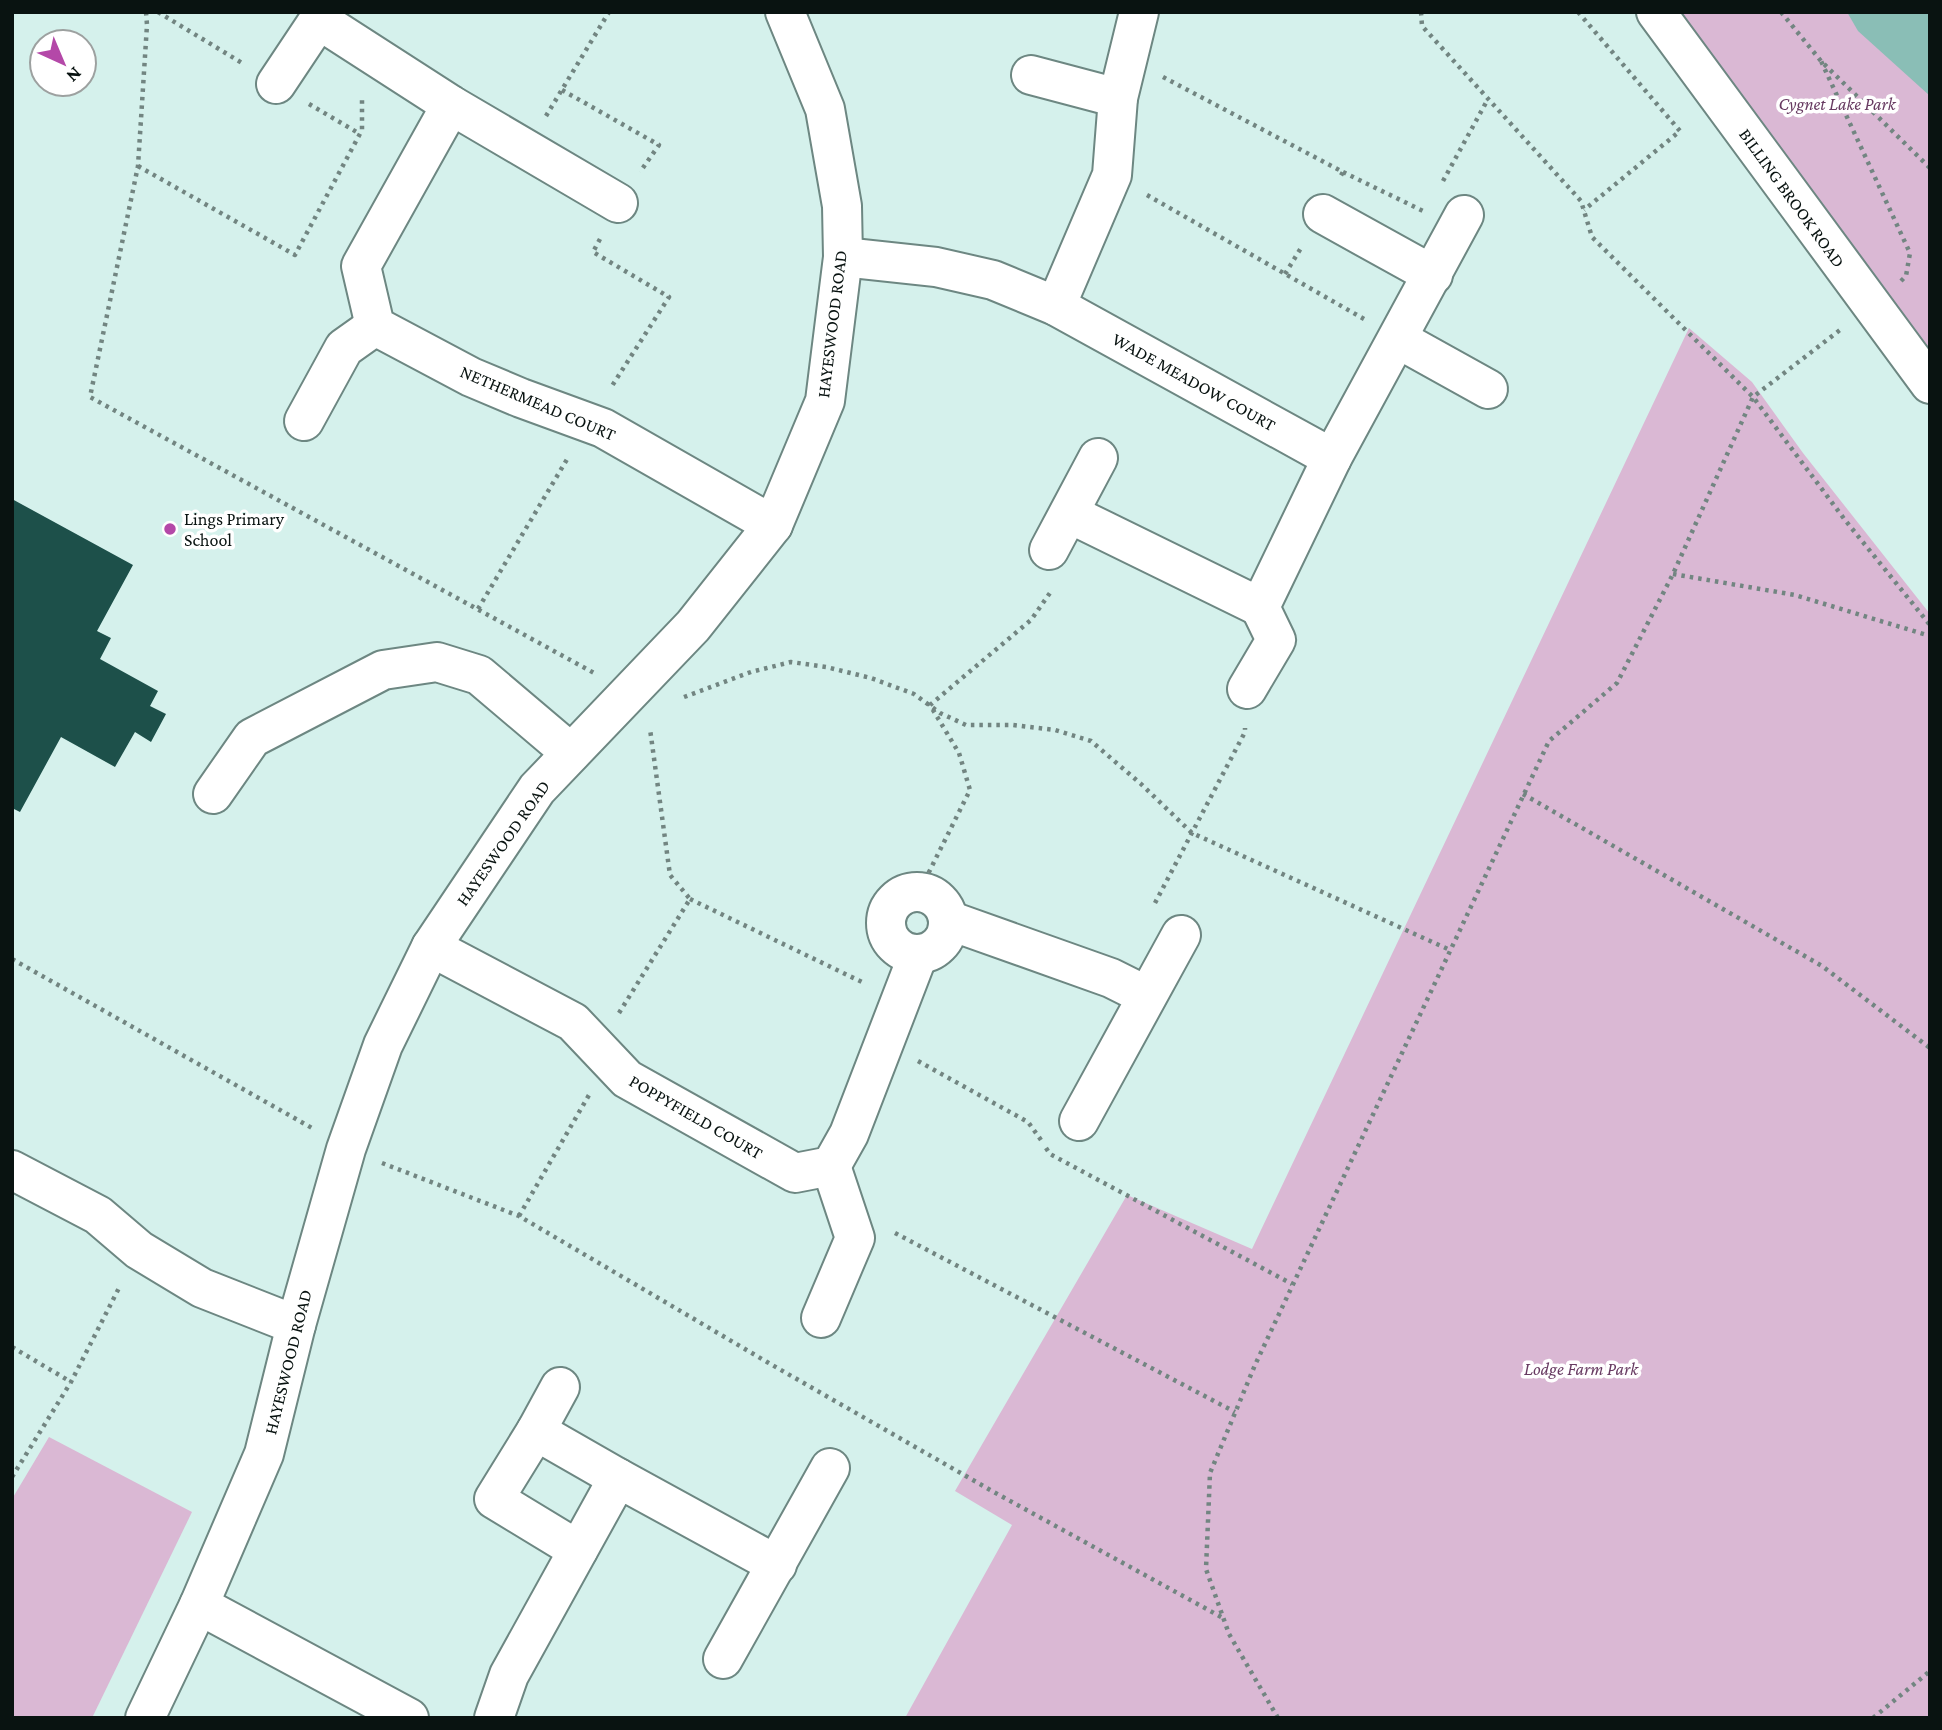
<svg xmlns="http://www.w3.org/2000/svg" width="1942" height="1730" font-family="'Crimson Pro',serif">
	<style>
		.green { fill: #dab8d4 }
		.water { fill: #8abeb6 }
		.building { fill: #1d504a }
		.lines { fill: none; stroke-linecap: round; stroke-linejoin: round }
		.minor-casing { stroke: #6d8782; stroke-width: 42 }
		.path { stroke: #728581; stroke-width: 4.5; stroke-dasharray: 3.5 5; stroke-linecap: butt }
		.minor { stroke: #fff; stroke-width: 38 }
		.poi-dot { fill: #b448a8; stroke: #fff; stroke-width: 2.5 }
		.labels { text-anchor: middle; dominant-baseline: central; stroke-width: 7; stroke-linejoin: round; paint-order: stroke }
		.park-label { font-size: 18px; font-style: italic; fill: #673a61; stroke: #fff }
		.street-label { font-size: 18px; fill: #091311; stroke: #fff }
		.poi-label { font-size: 18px; fill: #091311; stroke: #fff; text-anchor: start }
	</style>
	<rect width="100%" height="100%" fill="#d5f1ec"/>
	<!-- green -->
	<g class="green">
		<path d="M1656,12H1930V384Z"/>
		<path d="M1689,328L1752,382L1803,453L1930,614V1718H905L1012,1525L955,1491L1127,1195L1252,1249Z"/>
		<path d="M49,1437L192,1512L92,1718H12V1499Z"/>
	</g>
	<!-- water -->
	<path class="water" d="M1847,12H1930V96L1858,31Z"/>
	<!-- building -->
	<path class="building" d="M12,499L133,565L97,631L111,638L100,659L158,691L150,706L166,714L151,742L135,732L115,767L61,737L20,812L12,808Z"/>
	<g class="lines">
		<!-- minor casing -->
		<g class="minor-casing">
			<g id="minor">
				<path d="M1656,12L1930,384"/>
				<path d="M319,20L451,105L618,203"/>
				<path d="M1031,75L1118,98"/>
				<path d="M276,84L324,12"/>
				<path d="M451,105L361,266L375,326L471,377L521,398L603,428L773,525"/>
				<path d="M1323,214L1433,275"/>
				<path d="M843,257L936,267L993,280L1056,306L1332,458"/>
				<path d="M1056,306L1112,175L1118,98L1139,12"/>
				<path d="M1398,339L1488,389"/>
				<path d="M304,421L344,348L375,326"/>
				<path d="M1070,514L1260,607"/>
				<path d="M1049,550L1098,458"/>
				<path d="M1247,689L1276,640L1260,607L1332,458L1464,215"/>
				<path d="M213,794L252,738L383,670L437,662L479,675L571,753"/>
				<circle cx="917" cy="923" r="31"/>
				<path d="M948,920L1111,978L1147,996"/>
				<path d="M431,947L573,1022L627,1079L795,1173L831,1166L849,1134L918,955"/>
				<path d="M1079,1121L1181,935"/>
				<path d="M12,1170L98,1215L139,1250L202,1288L296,1325"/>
				<path d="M821,1318L855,1238L831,1166"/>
				<path d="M536,1431L560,1387"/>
				<path d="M578,1550L494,1499L536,1431L618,1478"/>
				<path d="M199,1605L409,1718"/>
				<path d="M723,1659L830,1468"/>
				<path d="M145,1718L199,1605L264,1454L296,1325L346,1149L383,1045L431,947L537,789L693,626L773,525L825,401L843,257L842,206L825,109L785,12"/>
				<path d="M494,1718L509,1675L618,1478L777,1565"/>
			</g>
		</g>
		<!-- path -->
		<g class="path">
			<path d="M146,12L147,25L138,166L90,397L594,673"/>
			<path d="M158,12L242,63"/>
			<path d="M1421,12L1422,26L1581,201L1592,237L1753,397L1845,520L1930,625"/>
			<path d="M1578,12L1680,131L1584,210"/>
			<path d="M1781,12L1821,61"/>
			<path d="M1163,77L1343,172L1339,179"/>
			<path d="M562,90L659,145L640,172"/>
			<path d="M309,104L360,134"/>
			<path d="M546,116L609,12"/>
			<path d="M138,166L295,255L362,130V96"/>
			<path d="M1343,172L1423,211"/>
			<path d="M1443,181L1488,99"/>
			<path d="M1147,195L1364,319"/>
			<path d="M600,239L593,252L669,297L610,389"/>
			<path d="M1285,274L1301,248"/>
			<path d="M1901,281L1906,276L1910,253L1821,61L1930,168"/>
			<path d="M1673,574L1795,595L1930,636"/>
			<path d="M478,609L569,456"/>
			<path d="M684,697L751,672L791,662L826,667L871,678L914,694L940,713L966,725H1013L1055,730L1091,741L1141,784L1192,833L1450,950"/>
			<path d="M1523,794L1822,966L1930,1048"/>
			<path d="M921,888L970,790L959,753L930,705L1031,620L1052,590"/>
			<path d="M690,899L866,984"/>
			<path d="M1155,903L1245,732V728"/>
			<path d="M12,959L312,1128"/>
			<path d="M619,1013L690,899L670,875L650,729"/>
			<path d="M918,1061L1028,1122L1041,1140"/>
			<path d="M1046,1148L1050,1154L1292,1284"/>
			<path d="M382,1163L519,1216L767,1362L992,1491L1223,1618"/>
			<path d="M519,1216L589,1095"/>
			<path d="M895,1233L1235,1412"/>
			<path d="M12,1347L71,1382"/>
			<path d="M12,1477L71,1382L120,1286"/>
			<path d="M1278,1718L1229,1634L1206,1569L1210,1473L1255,1365L1549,741L1617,683L1673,574L1753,397L1840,330"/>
			<path d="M1873,1718L1930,1671"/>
		</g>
		<!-- minor -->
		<use href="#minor" class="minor"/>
	</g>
	<!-- markers -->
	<circle class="poi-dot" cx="170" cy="529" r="7"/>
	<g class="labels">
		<!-- park labels -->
		<g class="park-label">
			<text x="1837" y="104">Cygnet Lake Park</text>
			<text x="1581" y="1369">Lodge Farm Park</text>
		</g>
		<!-- street labels -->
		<g class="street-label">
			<text transform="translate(1792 198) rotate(54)">BILLING BROOK ROAD</text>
			<text transform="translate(832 324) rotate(-83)">HAYESWOOD ROAD</text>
			<text transform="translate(1194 382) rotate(29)">WADE MEADOW COURT</text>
			<text transform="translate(538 403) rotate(23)">NETHERMEAD COURT</text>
			<text transform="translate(503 843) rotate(-55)">HAYESWOOD ROAD</text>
			<text transform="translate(696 1117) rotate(30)">POPPYFIELD COURT</text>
			<text transform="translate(288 1362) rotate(-76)">HAYESWOOD ROAD</text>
		</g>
		<!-- poi labels -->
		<g class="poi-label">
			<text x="184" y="519">Lings Primary<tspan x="184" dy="21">School</tspan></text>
		</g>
	</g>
	<!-- border -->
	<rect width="1942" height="1730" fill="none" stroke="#091311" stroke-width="28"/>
	<!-- north arrow -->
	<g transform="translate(63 63) rotate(136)"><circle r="33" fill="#ffffff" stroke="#9da1a0" stroke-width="2"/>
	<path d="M0-5L12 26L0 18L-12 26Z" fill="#b448a8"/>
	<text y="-10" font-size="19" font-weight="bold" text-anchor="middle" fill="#091311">N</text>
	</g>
</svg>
